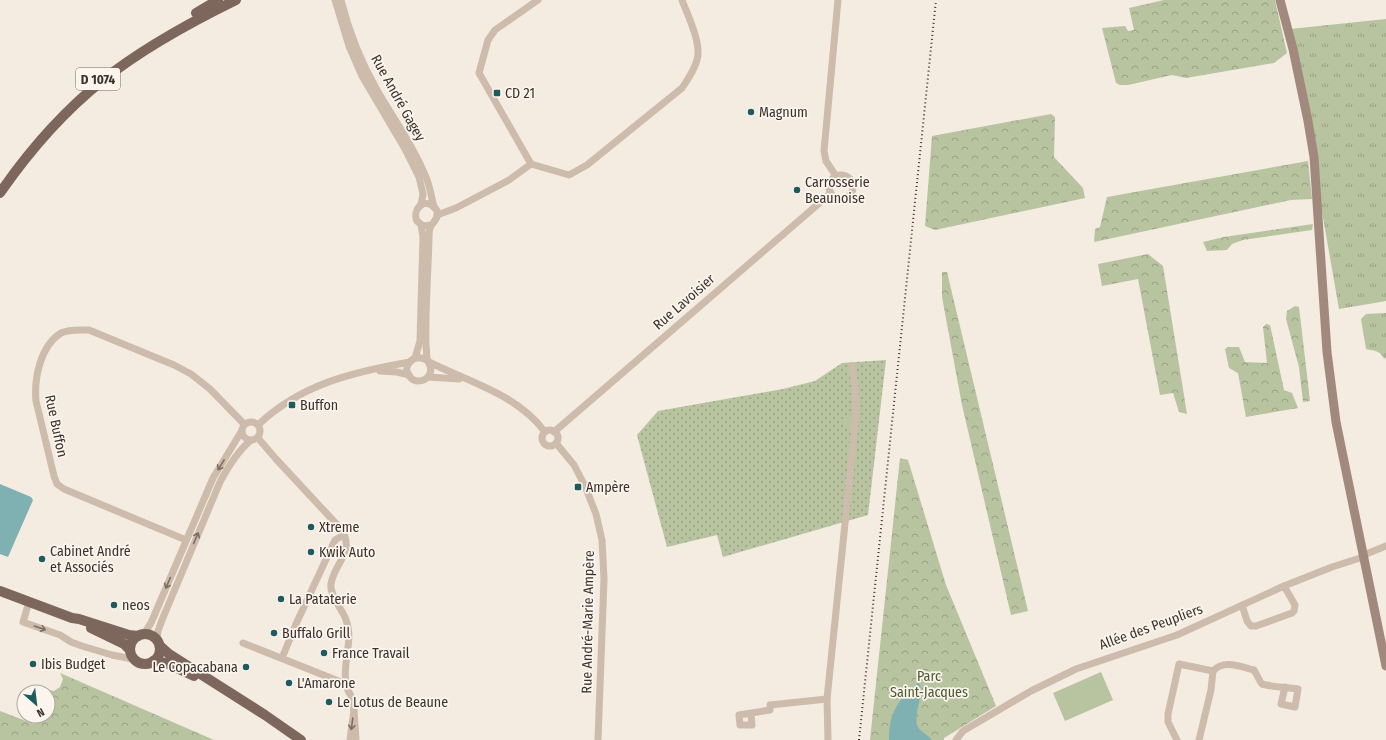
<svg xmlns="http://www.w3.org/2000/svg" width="1386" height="740" font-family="'Fira Sans Condensed',sans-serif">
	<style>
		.grass { fill: url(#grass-tufts) }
		.forest { fill: url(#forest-crowns) }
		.garden { fill: url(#garden-dots) }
		.pitch { fill: #b8c4a0 }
		.water { fill: #7fb0b2 }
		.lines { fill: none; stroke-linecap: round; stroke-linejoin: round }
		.street { stroke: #cdbbac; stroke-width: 7 }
		.secondary { stroke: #a18a7d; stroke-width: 9 }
		.primary { stroke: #7d675c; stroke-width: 10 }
		.rail { stroke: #3b302b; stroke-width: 2; stroke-dasharray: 1 3; stroke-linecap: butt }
		.oneway { stroke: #7d6f65 }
		.poi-dot { fill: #1f5a5e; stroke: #fbf5ee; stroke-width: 1.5 }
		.labels { text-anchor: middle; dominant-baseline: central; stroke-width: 3.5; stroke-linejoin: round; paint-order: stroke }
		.shield { fill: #fbf5ee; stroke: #756b66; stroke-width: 1 }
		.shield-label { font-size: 13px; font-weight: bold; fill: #3b302b }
		.poi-label { font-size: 14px; fill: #3b302b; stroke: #fbf5ee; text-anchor: start }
		.street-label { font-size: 14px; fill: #3b302b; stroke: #fbf5ee }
		.park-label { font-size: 14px; fill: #4a5a2e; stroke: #fbf5ee }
	</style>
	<defs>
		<pattern id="grass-tufts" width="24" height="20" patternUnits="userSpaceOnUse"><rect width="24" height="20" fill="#b8c4a0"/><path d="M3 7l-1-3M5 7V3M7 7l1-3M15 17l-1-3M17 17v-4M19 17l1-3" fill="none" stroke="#97a083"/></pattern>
		<pattern id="forest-crowns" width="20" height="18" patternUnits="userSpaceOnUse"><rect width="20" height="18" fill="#b8c4a0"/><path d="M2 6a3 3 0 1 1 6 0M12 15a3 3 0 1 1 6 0" fill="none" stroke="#97a083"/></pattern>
		<pattern id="garden-dots" width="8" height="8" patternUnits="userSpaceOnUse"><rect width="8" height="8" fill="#b8c4a0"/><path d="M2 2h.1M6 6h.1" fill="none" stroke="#97a083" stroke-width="1.8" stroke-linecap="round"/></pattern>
	</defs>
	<rect width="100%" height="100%" fill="#f4ebe1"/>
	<!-- grass -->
	<g class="grass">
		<path d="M1386,19V301L1339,309L1290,29Z"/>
		<path d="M1386,313V358L1384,359C1380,350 1375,351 1366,349L1361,319L1366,314Z"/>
	</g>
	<!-- forest -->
	<g class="forest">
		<path d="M1164,0H1275L1287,53L1274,63L1186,78L1172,75L1128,85H1120L1116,83L1102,28L1125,26L1128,31L1134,30L1129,8Z"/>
		<path d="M1051,114L1055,117L1054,157L1083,188L1085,198L935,230L925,226L932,136Z"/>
		<path d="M1308,161L1312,199L1291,200L1094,242L1095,229L1100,227L1107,197Z"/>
		<path d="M1313,224L1312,230L1243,240L1232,244L1227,250L1207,251L1203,242L1224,237Z"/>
		<path d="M1148,254L1163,266L1187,414L1179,412L1173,393L1160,395L1138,279L1102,286L1098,264Z"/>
		<path d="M942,272H947L1028,611L1011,615L962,405L942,297Z"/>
		<path d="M1295,306L1299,307L1310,401L1303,402L1299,367L1286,319L1287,311Z"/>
		<path d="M1266,324L1270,325L1284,390L1292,393L1298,408L1246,417L1238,373L1229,368L1225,349L1228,347H1239L1245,362L1267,363L1263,327Z"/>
		<path d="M900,458L908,460L946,585L996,706L944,738V740H870Z"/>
		<path d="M60,673L214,740H0V711L34,724L36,716H48V692H42L43,689L54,691L60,687L63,679Z"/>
	</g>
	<!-- garden -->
	<path class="garden" d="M886,360L868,515L723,557L717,535L667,547L637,435L658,411L783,389L815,381L842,363Z"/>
	<!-- pitch -->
	<g class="pitch">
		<path d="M844,416H852L851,429L843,428Z"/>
		<path d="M1101,672L1113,700L1065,721L1053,693Z"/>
	</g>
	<!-- water -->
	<g class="water">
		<path d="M0,484L31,497L33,500L8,557L0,554Z"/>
		<path d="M919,682C919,683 921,687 921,688C922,699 913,716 918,727C921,732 928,735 932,740H889C889,712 898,700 919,682Z"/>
	</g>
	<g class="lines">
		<!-- street -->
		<g class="street">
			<path d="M335,0L349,46L362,76L405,149L419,177L423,194L421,205"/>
			<path d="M341,0C349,32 361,62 377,90C393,118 413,145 425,175C430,185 431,196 434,207"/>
			<path d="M531,164L569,175L587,165L682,88C688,79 694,71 697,60C702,44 688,16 682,0"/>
			<path d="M531,164L479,73L488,40L495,30L538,0"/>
			<circle cx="841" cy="187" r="12"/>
			<path d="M836,176L826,161L824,151L838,0"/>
			<path d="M437,215L456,208L509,180L531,164"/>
			<path d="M415,358L420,341L423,237L421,225"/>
			<path d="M428,361C415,351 400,366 410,377C416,384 428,381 430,373C432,368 430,366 428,361C426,357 427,351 426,346C425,311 428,274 429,238C429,235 429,229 431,226C435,220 442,214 434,207C423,197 412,210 417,221L423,226L431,225"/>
			<path d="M429,362C469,382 517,394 545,432"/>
			<path d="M380,371L397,372L409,375"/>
			<path d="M428,377L459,379"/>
			<circle cx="251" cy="431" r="9"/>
			<path d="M258,425C301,384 353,372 410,362"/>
			<circle cx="550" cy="438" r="8"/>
			<path d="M554,432L831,193"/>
			<path d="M258,438L276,459L342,530C355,553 334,563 331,584C329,595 343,610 346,620C354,640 342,663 346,684C346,689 350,693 352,698C353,702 353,706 354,710"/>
			<path d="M556,443L574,465L585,486L596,514L602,540L604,579L598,740"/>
			<path d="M186,540L64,489L57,484L54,476L36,401C34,379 40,346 61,333C69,329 80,330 89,330L174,365L191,374L210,389L244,424"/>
			<path d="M29,602L23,622L60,635L71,642L82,646L112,655L133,659"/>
			<path d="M1242,605L1247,621L1251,626H1256L1292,613L1294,611L1295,605L1284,586"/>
			<path d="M144,634L151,623L213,478L241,432"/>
			<path d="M157,640L158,631L162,620L220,482C228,467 237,452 250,441"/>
			<path d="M243,643L346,684"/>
			<path d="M282,658L296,624L335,540L344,535"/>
			<path d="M1213,671C1224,659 1241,667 1254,670C1256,673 1260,682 1262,684C1266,686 1292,688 1298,689L1295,707L1281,704L1285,687"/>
			<path d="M751,714L752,725H740L739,715L770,710V705L827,699"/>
			<path d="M350,740L354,710L356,740"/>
			<path d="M828,740L827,699L856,416L855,386L852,366"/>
			<path d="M956,740L963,731L1031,691L1076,669L1177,635L1284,586L1332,567L1360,558L1366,554L1386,546"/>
			<path d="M1177,740L1168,722V714L1179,664L1213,671"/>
			<path d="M1199,740L1211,690L1213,671"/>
		</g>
		<!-- secondary -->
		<path class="secondary" d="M1280,0L1293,49L1308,121L1314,157L1327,352L1336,422L1386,666"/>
		<!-- primary -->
		<g class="primary">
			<path d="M196,13L218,0"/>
			<path d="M0,193C29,151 63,112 103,80C143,48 189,23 236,0"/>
			<path d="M0,591L72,618L79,619L129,635L138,636"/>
			<path d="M91,628L124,644L130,650"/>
			<circle cx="145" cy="649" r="15"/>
			<path d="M160,646L169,654L265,715L301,740"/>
			<path d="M153,661L166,663L194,676"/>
		</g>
		<!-- rail -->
		<path class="rail" d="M859,740L936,0"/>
	</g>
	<!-- one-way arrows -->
	<defs><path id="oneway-shaft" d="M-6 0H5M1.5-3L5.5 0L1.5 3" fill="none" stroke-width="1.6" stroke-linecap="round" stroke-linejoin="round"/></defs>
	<g class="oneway">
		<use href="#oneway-shaft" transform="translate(221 465) rotate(121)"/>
		<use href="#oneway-shaft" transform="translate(196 538) rotate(-67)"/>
		<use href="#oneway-shaft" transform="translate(168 583) rotate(113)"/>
		<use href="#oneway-shaft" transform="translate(40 628) rotate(19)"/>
		<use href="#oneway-shaft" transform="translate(352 724) rotate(98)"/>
	</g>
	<!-- markers -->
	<g class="poi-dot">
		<rect x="493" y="89" width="8" height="8" rx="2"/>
		<circle cx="751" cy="112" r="4"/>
		<circle cx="797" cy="190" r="4"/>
		<rect x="288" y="401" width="8" height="8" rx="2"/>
		<rect x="574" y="483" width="8" height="8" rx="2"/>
		<circle cx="311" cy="527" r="4"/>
		<circle cx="311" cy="552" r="4"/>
		<circle cx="42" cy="559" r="4"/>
		<circle cx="281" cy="599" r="4"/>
		<circle cx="114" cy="605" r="4"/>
		<circle cx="274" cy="633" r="4"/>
		<circle cx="324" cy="653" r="4"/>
		<circle cx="33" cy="664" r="4"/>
		<circle cx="246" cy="667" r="4"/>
		<circle cx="289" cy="683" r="4"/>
		<circle cx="329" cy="702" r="4"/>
	</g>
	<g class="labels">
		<!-- shield labels -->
		<rect class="shield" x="76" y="68" width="44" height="22" rx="3"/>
		<g class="shield-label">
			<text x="98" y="79">D 1074</text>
		</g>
		<!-- poi labels -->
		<g class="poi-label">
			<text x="505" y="93">CD 21</text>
			<text x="759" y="112">Magnum</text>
			<text x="805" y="182">Carrosserie<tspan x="805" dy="16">Beaunoise</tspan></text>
			<text x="300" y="405">Buffon</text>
			<text x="586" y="487">Ampère</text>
			<text x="319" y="527">Xtreme</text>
			<text x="50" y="551">Cabinet André<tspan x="50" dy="16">et Associés</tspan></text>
			<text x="319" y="552">Kwik Auto</text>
			<text x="289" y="599">La Pataterie</text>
			<text x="122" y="605">neos</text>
			<text x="282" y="633">Buffalo Grill</text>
			<text x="332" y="653">France Travail</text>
			<text x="41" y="664">Ibis Budget</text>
			<text x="238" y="667" text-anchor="end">Le Copacabana</text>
			<text x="297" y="683">L'Amarone</text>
			<text x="337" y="702">Le Lotus de Beaune</text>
		</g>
		<!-- street labels -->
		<g class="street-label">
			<text transform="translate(398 98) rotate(61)">Rue André Gagey</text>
			<text transform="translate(684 302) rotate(-41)">Rue Lavoisier</text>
			<text transform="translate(56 426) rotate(78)">Rue Buffon</text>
			<text transform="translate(588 622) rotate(-89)">Rue André-Marie Ampère</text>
			<text transform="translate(1151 627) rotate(-20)">Allée des Peupliers</text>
		</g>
		<!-- park labels -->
		<g class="park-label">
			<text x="929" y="676">Parc<tspan x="929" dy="16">Saint-Jacques</tspan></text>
		</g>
	</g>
	<!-- north arrow -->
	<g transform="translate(36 704) rotate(152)"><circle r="19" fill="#fbf5ee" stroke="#aea6a0"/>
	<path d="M0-3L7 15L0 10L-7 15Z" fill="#1f5a5e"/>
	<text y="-6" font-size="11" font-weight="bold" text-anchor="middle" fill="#3b302b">N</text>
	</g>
</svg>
